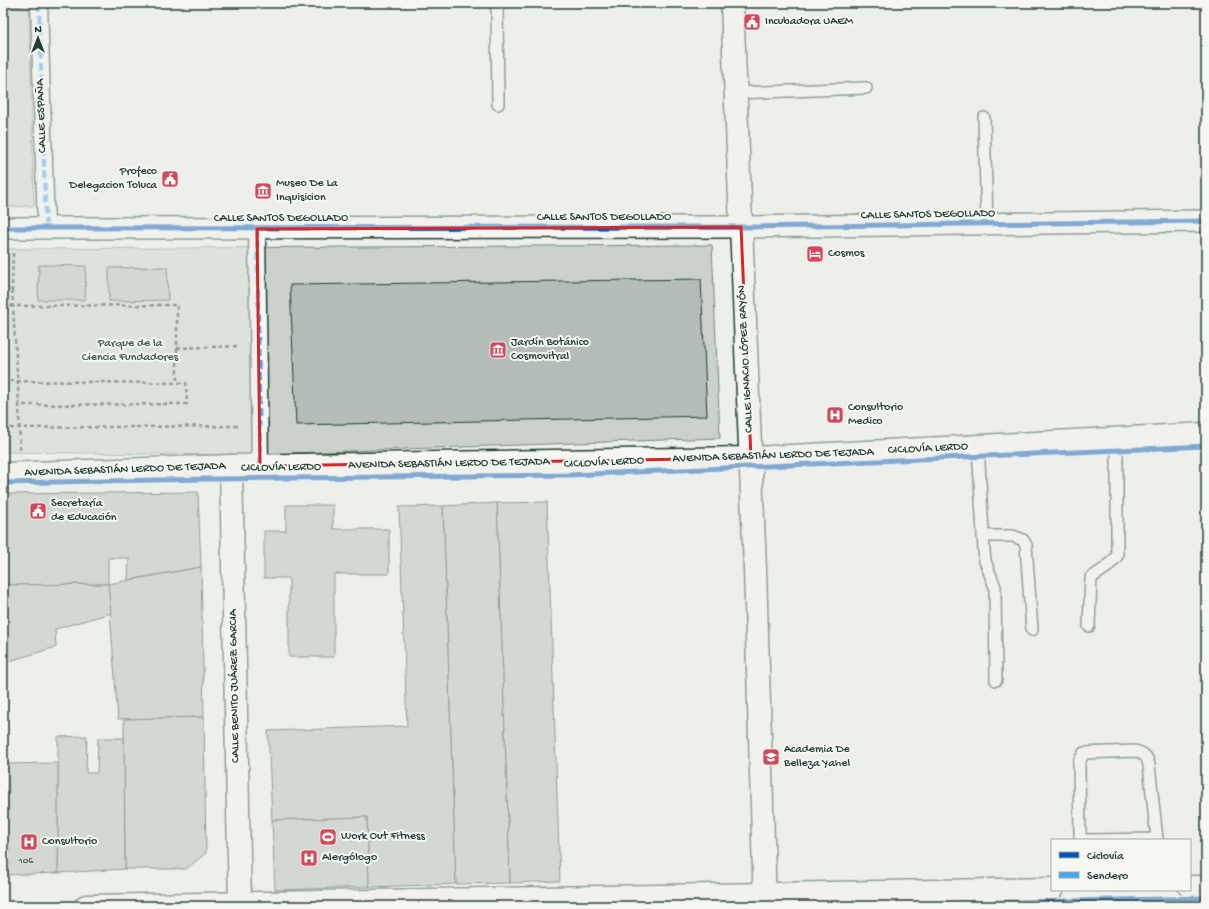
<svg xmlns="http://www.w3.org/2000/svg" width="1209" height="909" font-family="'Gochi Hand',sans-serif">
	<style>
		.green { fill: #cbd2cc; stroke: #758880 }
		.building { fill: #b4bdb8; stroke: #1f3d34 }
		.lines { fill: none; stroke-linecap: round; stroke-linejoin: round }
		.service-casing { stroke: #1f3d34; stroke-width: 14 }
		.pedestrian-casing { stroke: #1f3d34; stroke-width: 19 }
		.minor-casing { stroke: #1f3d34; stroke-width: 24 }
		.secondary-casing { stroke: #1f3d34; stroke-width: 25 }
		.path { stroke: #1f3d34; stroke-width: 2.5; stroke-dasharray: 4 3; stroke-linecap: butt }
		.service { stroke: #f6f6f2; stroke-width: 11 }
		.pedestrian { stroke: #f6f6f2; stroke-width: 16 }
		.minor { stroke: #f6f6f2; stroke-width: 21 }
		.secondary { stroke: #f6f6f2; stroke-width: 22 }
		.path-bridge { stroke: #1f3d34; stroke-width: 2.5; stroke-dasharray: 4 3; stroke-linecap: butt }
		.quiet { stroke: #3fa9f5; stroke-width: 4; stroke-dasharray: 8 4; stroke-linecap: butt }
		.cycleway-casing { stroke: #f6f6f2; stroke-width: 8 }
		.cycleway { stroke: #0057b8; stroke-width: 5 }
		.marked { fill: none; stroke: #d62828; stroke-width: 3; stroke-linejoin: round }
		.labels { text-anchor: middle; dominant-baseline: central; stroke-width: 4; stroke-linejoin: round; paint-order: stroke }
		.number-label { font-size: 10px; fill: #445d55 }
		.poi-label { font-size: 12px; fill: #1f3d34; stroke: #f6f6f2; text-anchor: start }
		.street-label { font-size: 12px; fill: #1f3d34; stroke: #f6f6f2 }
		.park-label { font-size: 12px; fill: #415b52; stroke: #f6f6f2 }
	</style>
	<rect width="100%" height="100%" fill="#edefea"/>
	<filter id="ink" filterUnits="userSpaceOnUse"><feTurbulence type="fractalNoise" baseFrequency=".025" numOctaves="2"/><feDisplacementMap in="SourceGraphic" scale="8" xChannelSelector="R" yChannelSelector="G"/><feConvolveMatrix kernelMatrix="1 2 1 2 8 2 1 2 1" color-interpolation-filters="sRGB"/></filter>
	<g filter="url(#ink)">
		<!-- green -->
		<g class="green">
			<path d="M3,3H29L34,206L3,207Z"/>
			<path d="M712,245L720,438L234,455L3,452V249Z"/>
		</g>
		<!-- building -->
		<g class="building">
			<path d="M3,3H23V6L3,7Z"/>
			<path d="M39,265L86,266L85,300H38Z"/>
			<path d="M167,267L168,300L109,301V268Z"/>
			<path d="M701,279L707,416L296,425L290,285Z"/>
			<path d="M198,492L201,567L128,580L129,558H108V584L3,585V494Z"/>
			<path d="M547,502L560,881L510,883L497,503Z"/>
			<path d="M497,503L510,883L456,884L443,506Z"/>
			<path d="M286,505H333V529H389V574H334V657H289V578H264V531H286Z"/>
			<path d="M443,506L456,884L369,887L367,817L272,820L268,731L407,726L399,507Z"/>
			<path d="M201,567L204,717L118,719L108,584Z"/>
			<path d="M108,584L111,613L55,629L56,647L6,662L5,734H3V585Z"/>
			<path d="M204,717L206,853L186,869H125L124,719Z"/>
			<path d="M87,736L86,773H97L98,738H124L125,869L58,873V737Z"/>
			<path d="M58,763V873L3,875V764Z"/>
			<path d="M367,817L369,887L275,890L272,820Z"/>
		</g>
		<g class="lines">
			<!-- service casing -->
			<g class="service-casing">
				<g id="service">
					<path d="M497,3L498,104"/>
					<path d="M735,93L866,88"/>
					<path d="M984,118L987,224"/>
					<path d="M978,446L984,551L985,561L995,587L996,680"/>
					<path d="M983,536H1013L1023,540L1026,545L1032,630"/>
					<path d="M1089,626L1091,578L1107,567L1117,556V438"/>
					<path d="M1157,839L1086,840L1080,838L1079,762L1084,753L1135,751C1144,753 1148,757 1149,765L1157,839V840"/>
					<path d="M988,890L989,906"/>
				</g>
			</g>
			<!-- pedestrian casing -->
			<g class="pedestrian-casing">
				<g id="pedestrian">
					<path d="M39,3L46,229"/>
					<path d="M257,229L260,466"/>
				</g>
			</g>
			<!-- minor casing -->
			<g class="minor-casing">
				<path id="minor" d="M3,228L741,227L1206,221"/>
			</g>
			<!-- secondary casing -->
			<g class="secondary-casing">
				<g id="secondary">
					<path d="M732,3L755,569L765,906"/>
					<path d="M231,466L240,906"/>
					<path d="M3,474L231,466L751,458L1206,434"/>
					<path d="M1190,887H1206"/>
					<path d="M86,906L1052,889"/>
				</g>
			</g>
			<!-- path -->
			<g class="path">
				<path d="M3,290H12L13,250"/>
				<path d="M3,306L177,305V383"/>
				<path d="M177,348L240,346"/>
				<path d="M3,381L186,383L187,404L19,405L20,452"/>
				<path d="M3,428L240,426"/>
			</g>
			<!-- service -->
			<use href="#service" class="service"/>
			<!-- pedestrian -->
			<use href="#pedestrian" class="pedestrian"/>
			<!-- minor -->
			<use href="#minor" class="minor"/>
			<!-- secondary -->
			<use href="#secondary" class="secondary"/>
			<!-- path-bridge -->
			<path class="path-bridge" d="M12,290L19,405"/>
			<!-- quiet -->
			<g class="quiet">
				<path d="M39,3L46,229"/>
				<path d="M257,229L260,466"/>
			</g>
			<!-- cycleway casing -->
			<g class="cycleway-casing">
				<g id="cycleway">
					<path d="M3,228L741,227L1206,221"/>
					<path d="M3,483L210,479L570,475L1206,446"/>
					<path d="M831,906L1206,898"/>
				</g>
			</g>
			<!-- cycleway -->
			<use href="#cycleway" class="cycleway"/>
		</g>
	</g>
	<!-- marked area -->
	<path d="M0 0H1209V909H0ZM741,227L751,458L260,466L257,229Z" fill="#edefea" fill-opacity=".55" fill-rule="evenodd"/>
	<path class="marked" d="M741,227L751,458L260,466L257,229Z"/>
	<!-- icons -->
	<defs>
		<g id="civic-square" transform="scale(0.9)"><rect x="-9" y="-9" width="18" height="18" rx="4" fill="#d1495b" stroke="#f6f6f2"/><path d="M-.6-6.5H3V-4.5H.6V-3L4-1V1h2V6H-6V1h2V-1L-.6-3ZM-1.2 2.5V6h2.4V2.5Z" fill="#fff"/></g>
		<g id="museum-square" transform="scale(0.9)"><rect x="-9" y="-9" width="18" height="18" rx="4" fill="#d1495b" stroke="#f6f6f2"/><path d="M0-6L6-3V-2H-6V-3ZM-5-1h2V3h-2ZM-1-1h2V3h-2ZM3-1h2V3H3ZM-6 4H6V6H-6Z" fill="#fff"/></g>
		<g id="hotel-square" transform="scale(0.9)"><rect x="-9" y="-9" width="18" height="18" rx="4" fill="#d1495b" stroke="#f6f6f2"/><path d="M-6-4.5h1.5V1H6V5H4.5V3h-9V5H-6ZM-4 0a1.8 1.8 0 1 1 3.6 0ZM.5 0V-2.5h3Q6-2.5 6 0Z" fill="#fff"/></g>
		<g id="hospital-square" transform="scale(0.9)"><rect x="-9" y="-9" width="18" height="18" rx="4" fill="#d1495b" stroke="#f6f6f2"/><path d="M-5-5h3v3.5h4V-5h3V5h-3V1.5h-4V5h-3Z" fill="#fff"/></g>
		<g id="university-square" transform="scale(0.9)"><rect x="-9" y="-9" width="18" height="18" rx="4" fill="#d1495b" stroke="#f6f6f2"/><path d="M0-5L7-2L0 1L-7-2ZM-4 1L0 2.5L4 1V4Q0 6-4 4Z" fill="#fff"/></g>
		<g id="stadium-square" transform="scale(0.9)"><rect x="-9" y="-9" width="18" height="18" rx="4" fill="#d1495b" stroke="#f6f6f2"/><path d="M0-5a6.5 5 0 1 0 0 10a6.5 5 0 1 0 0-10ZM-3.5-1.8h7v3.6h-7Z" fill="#fff"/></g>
	</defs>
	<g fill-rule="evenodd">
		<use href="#civic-square" x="752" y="22"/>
		<use href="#civic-square" x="170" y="179"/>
		<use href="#museum-square" x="263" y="191"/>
		<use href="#hotel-square" x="815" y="254"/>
		<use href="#museum-square" x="498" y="350"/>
		<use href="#hospital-square" x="835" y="415"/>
		<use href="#civic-square" x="38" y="511"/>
		<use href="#university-square" x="771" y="757"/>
		<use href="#stadium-square" x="328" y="837"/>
		<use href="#hospital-square" x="29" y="842"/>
		<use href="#hospital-square" x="309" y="858"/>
	</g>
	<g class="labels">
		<!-- number labels -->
		<g class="number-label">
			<text x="26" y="861">106</text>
		</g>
		<!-- poi labels -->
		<g class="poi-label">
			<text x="765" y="22">Incubadora UAEM</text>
			<text x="157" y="172" text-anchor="end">Profeco<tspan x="157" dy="14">Delegacion Toluca</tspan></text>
			<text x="276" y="184">Museo De La<tspan x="276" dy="14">Inquisicion</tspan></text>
			<text x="828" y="254">Cosmos</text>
			<text x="511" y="343">Jardín Botánico<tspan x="511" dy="14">Cosmovitral</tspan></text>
			<text x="848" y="408">Consultorio<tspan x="848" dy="14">Medico</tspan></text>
			<text x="51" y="504">Secretaría<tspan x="51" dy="14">de Educación</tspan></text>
			<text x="784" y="750">Academia De<tspan x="784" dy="14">Belleza Yahel</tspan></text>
			<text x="341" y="837">Work Out Fitness</text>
			<text x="42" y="842">Consultorio</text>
			<text x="322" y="858">Alergólogo</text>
		</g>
		<!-- street labels -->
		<g class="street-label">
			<text transform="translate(42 116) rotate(-92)">CALLE ESPAÑA</text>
			<text transform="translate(928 215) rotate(-1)">CALLE SANTOS DEGOLLADO</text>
			<text x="604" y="218">CALLE SANTOS DEGOLLADO</text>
			<text x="281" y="219">CALLE SANTOS DEGOLLADO</text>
			<text transform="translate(746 359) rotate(-93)">CALLE IGNACIO LÓPEZ RAYÓN</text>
			<text transform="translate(928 449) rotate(-3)">CICLOVÍA LERDO</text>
			<text transform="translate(773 456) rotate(-2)">AVENIDA SEBASTIÁN LERDO DE TEJADA</text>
			<text transform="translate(604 463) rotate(-3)">CICLOVÍA LERDO</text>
			<text transform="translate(449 464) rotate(-1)">AVENIDA SEBASTIÁN LERDO DE TEJADA</text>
			<text transform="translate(281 468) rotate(-1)">CICLOVÍA LERDO</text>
			<text transform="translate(125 470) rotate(-2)">AVENIDA SEBASTIÁN LERDO DE TEJADA</text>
			<text transform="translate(235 686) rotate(-91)">CALLE BENITO JUÁREZ GARCIA</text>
		</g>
		<!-- park labels -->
		<g class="park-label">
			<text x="130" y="344">Parque de la<tspan x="130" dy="14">Ciencia Fundadores</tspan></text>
		</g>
	</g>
	<!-- margin -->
	<rect width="1209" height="909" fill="none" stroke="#f6f6f2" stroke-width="16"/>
	<rect x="8" y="8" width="1193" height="893" fill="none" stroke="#1f3d34" stroke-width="1.5" filter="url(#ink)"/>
	<!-- legend -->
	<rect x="1051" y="839" width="140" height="52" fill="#f6f6f2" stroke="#a0aca6"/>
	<rect x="1059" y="852" width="20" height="6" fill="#0057b8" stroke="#a0aca6"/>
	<text x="1087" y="859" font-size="12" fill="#1f3d34">Ciclovía</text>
	<rect x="1059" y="872" width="20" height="6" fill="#3fa9f5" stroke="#a0aca6"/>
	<text x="1087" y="879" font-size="12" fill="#1f3d34">Sendero</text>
	<!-- north arrow -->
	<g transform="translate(38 38)" stroke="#f6f6f2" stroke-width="3" paint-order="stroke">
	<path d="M0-3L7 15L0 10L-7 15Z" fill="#1f3d34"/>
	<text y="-6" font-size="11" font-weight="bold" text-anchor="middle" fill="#1f3d34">N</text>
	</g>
</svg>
